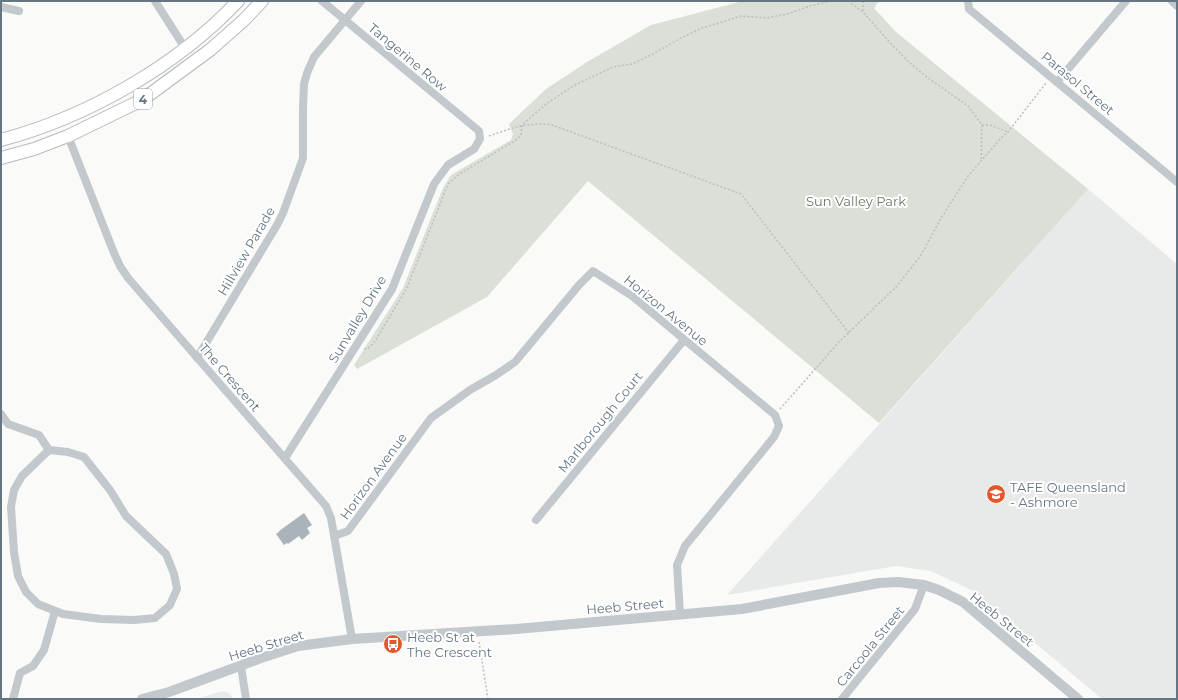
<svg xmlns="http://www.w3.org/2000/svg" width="1178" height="700" viewBox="0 0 1178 700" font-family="Montserrat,sans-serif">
  <rect width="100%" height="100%" fill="#fafaf8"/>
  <g fill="#e8e9e9">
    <polygon points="1088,189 1177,264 1177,699 1102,699 973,591 931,571 896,566 727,595"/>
    <polygon points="222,691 229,693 233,699 197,699"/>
  </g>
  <polygon fill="#dadfd7" points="743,1 879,1 874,8 896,32 1088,189 879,423 588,181 487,297 357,369 354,365 403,288 443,188 451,175 511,140 513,134 509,124 546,89 587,62 651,25"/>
  <polygon fill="#aab3b9" points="304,513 312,525 307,528 310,533 302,540 299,536 288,544 287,543 284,545 276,534 279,532 279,531"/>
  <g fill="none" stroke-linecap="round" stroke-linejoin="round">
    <defs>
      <g id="primary">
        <path d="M1,140c86,-23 176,-74 237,-139"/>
        <polyline points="1,158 34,149 68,136 142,100 210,50 244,20 262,1"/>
      </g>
    </defs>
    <use href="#primary" stroke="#b5babe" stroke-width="14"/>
    <g stroke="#bbbfc2" stroke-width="1.5" stroke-dasharray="2 2" stroke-linecap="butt">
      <path d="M848,1l15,11 29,33 18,18 18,15 40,28 14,19c-1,12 0,23 -1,35"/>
      <polyline points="863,1 863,12"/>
      <polyline points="982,125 990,125 1008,132"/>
      <path d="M489,136c20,-7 41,-15 63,-11l189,69 108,139"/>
      <polyline points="364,349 368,348 374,343 404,293 408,285 448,184 461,173 516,140 521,135 522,125 546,104 573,86 613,67 632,64 653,54 679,39 702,28 719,23 741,16 767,18 787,14 810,6 831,1"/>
      <polyline points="780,409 839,342 897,286 921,255 940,220 968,176 1002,137 1008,132 1046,83"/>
      <polyline points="479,642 488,699"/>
    </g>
    <g stroke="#c3c8cc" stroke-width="8">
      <polyline points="155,1 185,48"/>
      <polyline points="968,1 969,9 1177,182"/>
      <polyline points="1172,1 1177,6"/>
      <polyline points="1,7 19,11"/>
      <polyline points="1057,82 1126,1"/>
      <polyline points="68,136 114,253 120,266 128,278 326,506 331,518 352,639"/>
      <polyline points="197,358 277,225 283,213 303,158 303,107 304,84 307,73 314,57 361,1"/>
      <polyline points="1,414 8,424 39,435 49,450 68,452 84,457 110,490 126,516 166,554 174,574 177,589 170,605 155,618 134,620 101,619 63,614 38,604 26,592 18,576 14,552 11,507 14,490 22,476 49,450"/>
      <polyline points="285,458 392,289 434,184 448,165 474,149 480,139 479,131 322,1"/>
      <polyline points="536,520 684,340"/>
      <polyline points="334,536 348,531 431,418 470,390 496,375 515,362 579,285 593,271 632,296 775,415 779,426 774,437 685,546 677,565 680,614"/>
      <polyline points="241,666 246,699"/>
      <polyline points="13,699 20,673 33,666 44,650 55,611"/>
      <polyline points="842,699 915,609 924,585"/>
    </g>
    <polyline stroke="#c3c8cc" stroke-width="10" points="142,699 169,692 261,658 298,646 352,639 516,629 742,609 879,583 898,582 924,585 939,590 963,602 1078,699"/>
    <use href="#primary" stroke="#fff" stroke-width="12"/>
  </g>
  <defs>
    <symbol id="university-disc" viewBox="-11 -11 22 22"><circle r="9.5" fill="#e4572e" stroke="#fff"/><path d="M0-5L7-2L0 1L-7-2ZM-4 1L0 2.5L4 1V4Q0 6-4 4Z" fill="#fff"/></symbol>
    <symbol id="bus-disc" viewBox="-11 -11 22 22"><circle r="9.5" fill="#e4572e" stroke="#fff"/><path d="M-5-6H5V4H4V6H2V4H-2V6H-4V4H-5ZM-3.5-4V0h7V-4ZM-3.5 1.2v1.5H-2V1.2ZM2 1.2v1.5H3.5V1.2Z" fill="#fff"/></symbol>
  </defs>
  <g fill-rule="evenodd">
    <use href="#university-disc" x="985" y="483" width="22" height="22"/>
    <use href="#bus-disc" x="382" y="633" width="22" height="22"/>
  </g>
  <g text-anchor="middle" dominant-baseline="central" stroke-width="4" stroke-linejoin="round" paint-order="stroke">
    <rect fill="#fff" stroke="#939fa8" stroke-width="1" x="134" y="89" width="18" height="20" rx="3"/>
    <g font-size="12" font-weight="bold" fill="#657683">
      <text x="143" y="99">4</text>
    </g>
    <g font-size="13" fill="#657683" stroke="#fff">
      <text transform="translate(408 57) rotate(40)">Tangerine Row</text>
      <text transform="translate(1078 83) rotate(40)">Parasol Street</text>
      <text transform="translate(246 251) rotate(-60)">Hillview Parade</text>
      <text transform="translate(666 310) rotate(39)">Horizon Avenue</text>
      <text transform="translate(357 319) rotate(-59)">Sunvalley Drive</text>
      <text transform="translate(230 377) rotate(49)">The Crescent</text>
      <text transform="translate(600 422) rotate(-51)">Marlborough Court</text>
      <text transform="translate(373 476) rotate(-54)">Horizon Avenue</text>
      <text transform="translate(625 606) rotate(-5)">Heeb Street</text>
      <text transform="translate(1002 619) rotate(39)">Heeb Street</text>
      <text transform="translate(266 645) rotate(-17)">Heeb Street</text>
      <text transform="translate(870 646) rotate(-51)">Carcoola Street</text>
    </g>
    <g font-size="13" fill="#687a64" stroke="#fff">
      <text x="856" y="201">Sun Valley Park</text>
    </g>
    <g font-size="13" fill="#657683" stroke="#fff" text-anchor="start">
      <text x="1010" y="487">TAFE Queensland<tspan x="1010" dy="15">- Ashmore</tspan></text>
      <text x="407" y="637">Heeb St at<tspan x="407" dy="15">The Crescent</tspan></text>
    </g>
  </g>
  <rect width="1178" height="700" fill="none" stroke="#657683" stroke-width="4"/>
</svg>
